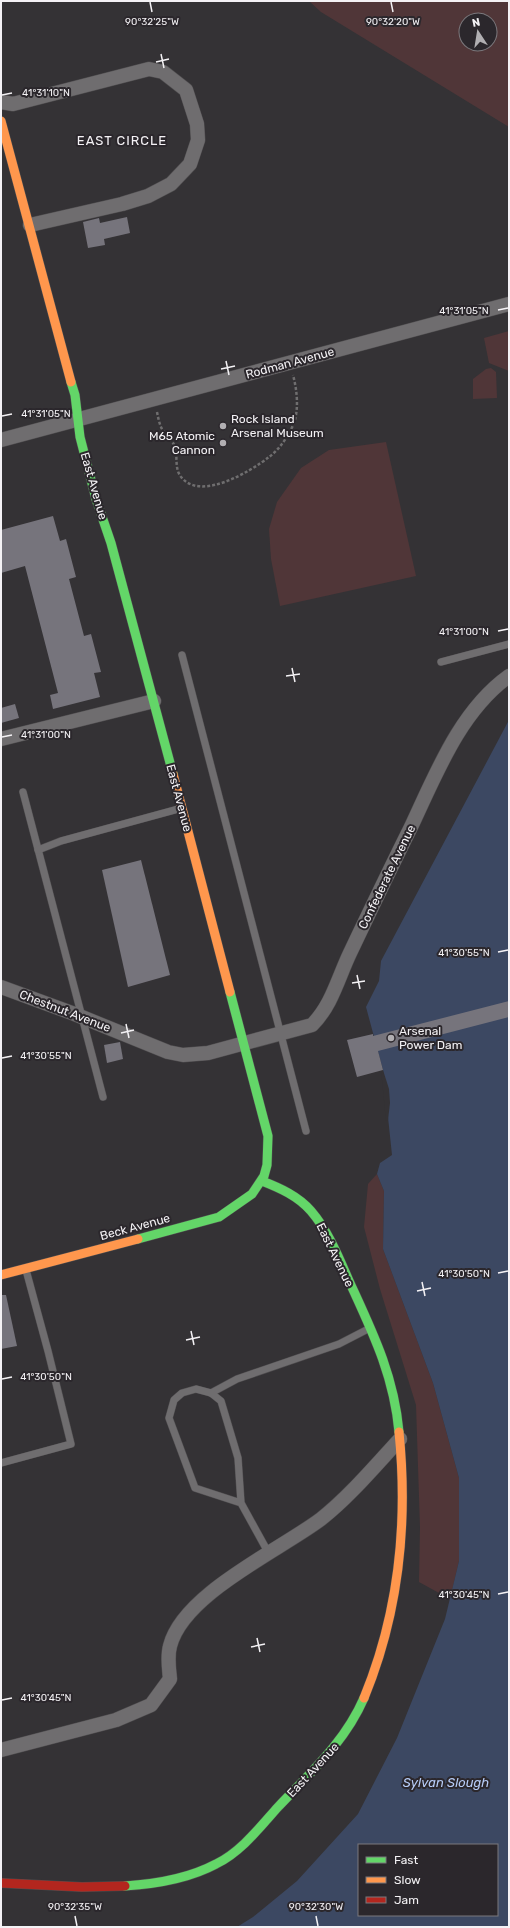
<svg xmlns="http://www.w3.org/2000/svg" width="510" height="1928" viewBox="0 0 510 1928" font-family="Rubik,sans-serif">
  <rect width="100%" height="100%" fill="#343235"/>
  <g fill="#503638" fill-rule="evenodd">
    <path d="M309,1h200v126l-188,-115zM466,20h24v24h-24z"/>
    <polygon points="509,331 509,371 489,363 484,338"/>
    <polygon points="491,368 496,372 497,398 473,399 473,379 486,369"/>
    <polygon points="386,442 416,576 280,606 271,559 269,529 277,502 301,468 329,450"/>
    <polygon points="377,1174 384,1191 383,1249 433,1383 459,1478 459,1561 450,1599 419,1582 420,1527 416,1405 380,1289 364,1227 368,1184"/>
  </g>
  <path fill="#3c4862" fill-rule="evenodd" d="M509,720v1207h-272l16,-10 44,-36 61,-67 39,-76 48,-119 14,-58v-83l-26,-95 -50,-134 1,-58 -7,-17 3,-11 12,-8 -9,-85 -17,-63 13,-26 2,-20zM359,1845h138v70h-138z"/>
  <polygon fill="#343235" points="381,1070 383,1070 389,1089 390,1103 388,1120 386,1121"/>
  <g fill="#76747c">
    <polygon points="127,217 130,233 104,239 105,245 88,248 83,222 99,218 100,223"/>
    <polygon points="53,516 60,541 66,539 76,577 69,579 84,636 91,634 101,672 94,673 100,697 53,709 50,695 58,693 25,566 1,573 1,530"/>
    <polygon points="15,704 19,718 1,723 1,708"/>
    <polygon points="141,860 170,975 128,987 102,870"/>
    <polygon points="509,1001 509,1017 378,1051 383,1070 357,1077 347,1040 373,1034 373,1036"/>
    <polygon points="120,1042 123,1059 107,1063 104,1045"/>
    <polygon points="1,1295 6,1295 17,1346 1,1349"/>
  </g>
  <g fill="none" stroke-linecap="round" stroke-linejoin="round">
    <defs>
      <g id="lane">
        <polyline points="182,655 306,1131"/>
        <polyline points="441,662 509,644"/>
        <polyline points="23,792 103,1097"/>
        <polyline points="38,850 61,841 182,808"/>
        <polyline points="211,1393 237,1379 339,1344 370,1328"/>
        <polyline points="1,1463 71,1444 48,1351 26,1270"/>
        <polyline points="241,1503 195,1488 169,1418 174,1400 182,1393 196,1389 211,1393 221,1401 238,1458 241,1503 268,1552"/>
      </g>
      <g id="street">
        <polyline points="1,102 13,104 149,69 163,72 186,90 197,124 198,140 190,164 171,184 148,196 122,204 30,225"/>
        <polyline points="1,440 509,304"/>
        <polyline points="1,739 154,701"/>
        <path d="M1,987l71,26 96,39 15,3 25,-2 104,-28c20,-20 26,-47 38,-72 20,-42 40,-84 61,-126 25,-53 49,-116 98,-151"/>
        <path d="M1,1750l115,-30 35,-15 19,-26c-1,-11 -3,-22 0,-33 13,-52 110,-96 151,-127 28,-22 55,-54 79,-80"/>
      </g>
      <g id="fast">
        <polyline points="71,382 75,395 80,437 96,499 111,543 173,774"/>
        <path d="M262,1181c18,7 36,15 49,30 18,21 28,47 39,72 23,50 44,93 49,149"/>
        <polyline points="138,1239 219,1217 252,1194 264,1176 267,1165 268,1136 230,992"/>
        <path d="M125,1886c31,-2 63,-7 91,-22 25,-12 44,-37 62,-57 33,-35 67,-65 86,-109"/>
      </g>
      <g id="slow">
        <polyline points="1,121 71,382"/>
        <polyline points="173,774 230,992"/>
        <polyline points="1,1275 138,1239"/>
        <path d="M364,1698c35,-85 44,-176 35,-266"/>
      </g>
      <polyline id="jam" points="1,1883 82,1887 125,1886"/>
    </defs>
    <use href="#lane" stroke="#504e50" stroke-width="8"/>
    <use href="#street" stroke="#504e50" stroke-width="15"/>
    <use href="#fast" stroke="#504e50" stroke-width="10"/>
    <use href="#slow" stroke="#504e50" stroke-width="10"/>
    <use href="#jam" stroke="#504e50" stroke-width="10"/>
    <path stroke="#6f6e6f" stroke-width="2.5" stroke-dasharray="3 2" stroke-linecap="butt" d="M157,412c1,5 2,10 4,15 3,7 11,12 14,20 3,10 -1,23 7,31 20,23 69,-7 87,-21 11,-8 20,-22 25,-34 5,-15 3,-33 -1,-48"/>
    <use href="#lane" stroke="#6f6d6f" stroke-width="7"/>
    <use href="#street" stroke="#6f6d6f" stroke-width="14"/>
    <use href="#fast" stroke="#63d668" stroke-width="9"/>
    <use href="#slow" stroke="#ff974d" stroke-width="9"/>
    <use href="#jam" stroke="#b3261e" stroke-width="9"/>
  </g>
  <path fill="none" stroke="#f4f2f5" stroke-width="1.5" d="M150,2l2,10M391,2l2,10M161,54l3,14M156,62l13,-3M2,95l10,-2M498,310l10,-2M226,361l3,14M221,369l14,-3M2,416l10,-2M498,631l10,-2M292,668l3,14M286,676l14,-2M2,737l10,-2M498,952l10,-2M357,975l3,14M352,983l13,-2M126,1024l3,14M121,1033l13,-3M2,1058l10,-2M498,1273l10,-2M422,1282l3,14M417,1291l14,-3M191,1331l3,14M186,1340l14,-3M2,1379l10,-2M498,1594l10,-2M257,1638l3,14M251,1647l14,-3M2,1700l10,-2M75,1916l2,10M316,1916l2,10"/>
  <g fill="#b1afb2" stroke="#2b272c" stroke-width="1.5">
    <circle cx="223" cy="426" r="4"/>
    <circle cx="223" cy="443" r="4"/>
    <circle cx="391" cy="1038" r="4"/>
  </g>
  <g text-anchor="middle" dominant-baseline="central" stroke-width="4" stroke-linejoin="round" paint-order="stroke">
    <g font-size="12" fill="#f4f2f5" stroke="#2b272c">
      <text transform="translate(290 363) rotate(-15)">Rodman Avenue</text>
      <text transform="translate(94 486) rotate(74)">East Avenue</text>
      <text transform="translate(179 798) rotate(75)">East Avenue</text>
      <text transform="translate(387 877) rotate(-64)">Confederate Avenue</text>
      <text transform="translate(65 1011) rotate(21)">Chestnut Avenue</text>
      <text transform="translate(135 1227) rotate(-15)">Beck Avenue</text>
      <text transform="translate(335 1255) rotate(64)">East Avenue</text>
      <text transform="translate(313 1770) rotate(-47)">East Avenue</text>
    </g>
    <g font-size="12" fill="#f4f2f5" stroke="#2b272c" text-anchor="start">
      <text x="231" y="419">Rock Island<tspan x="231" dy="14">Arsenal Museum</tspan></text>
      <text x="215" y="436" text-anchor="end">M65 Atomic<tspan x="215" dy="14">Cannon</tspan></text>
      <text x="399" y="1031">Arsenal<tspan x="399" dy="14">Power Dam</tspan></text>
    </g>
    <g font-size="13" letter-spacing="1" fill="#f4f2f5" stroke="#2b272c">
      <text x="122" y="140">EAST CIRCLE</text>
    </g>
    <g font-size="13" font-style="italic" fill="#b7ccf7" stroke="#2b272c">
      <text x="446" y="1782">Sylvan Slough</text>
    </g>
  </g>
  <g font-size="10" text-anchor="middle" fill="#f4f2f5" stroke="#2b272c" stroke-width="4" stroke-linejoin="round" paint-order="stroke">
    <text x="152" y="25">90°32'25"W</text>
    <text x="393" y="25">90°32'20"W</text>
    <text x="46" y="96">41°31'10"N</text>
    <text x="464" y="314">41°31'05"N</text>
    <text x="46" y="417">41°31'05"N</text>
    <text x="464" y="635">41°31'00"N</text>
    <text x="46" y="738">41°31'00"N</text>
    <text x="464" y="956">41°30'55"N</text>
    <text x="46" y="1059">41°30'55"N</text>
    <text x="464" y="1277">41°30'50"N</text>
    <text x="46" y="1380">41°30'50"N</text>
    <text x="464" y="1598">41°30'45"N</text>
    <text x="46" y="1701">41°30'45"N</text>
    <text x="75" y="1910">90°32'35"W</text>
    <text x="316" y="1910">90°32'30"W</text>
  </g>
  <rect width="510" height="1928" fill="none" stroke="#f4f2f5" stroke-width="4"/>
  <rect x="358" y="1844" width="140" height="72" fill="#2b272c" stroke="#7b787c"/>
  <rect x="366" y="1857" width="20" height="6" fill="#63d668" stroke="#7b787c"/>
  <text x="394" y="1864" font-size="12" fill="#f4f2f5">Fast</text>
  <rect x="366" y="1877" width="20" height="6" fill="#ff974d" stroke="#7b787c"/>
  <text x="394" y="1884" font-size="12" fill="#f4f2f5">Slow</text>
  <rect x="366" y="1897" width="20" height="6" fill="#b3261e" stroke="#7b787c"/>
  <text x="394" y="1904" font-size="12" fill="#f4f2f5">Jam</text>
  <g transform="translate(478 32) rotate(348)"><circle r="19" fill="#2b272c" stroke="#7b787c"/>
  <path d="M0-3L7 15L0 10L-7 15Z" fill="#b1afb2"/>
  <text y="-6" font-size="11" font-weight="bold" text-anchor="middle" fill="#f4f2f5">N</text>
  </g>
</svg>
